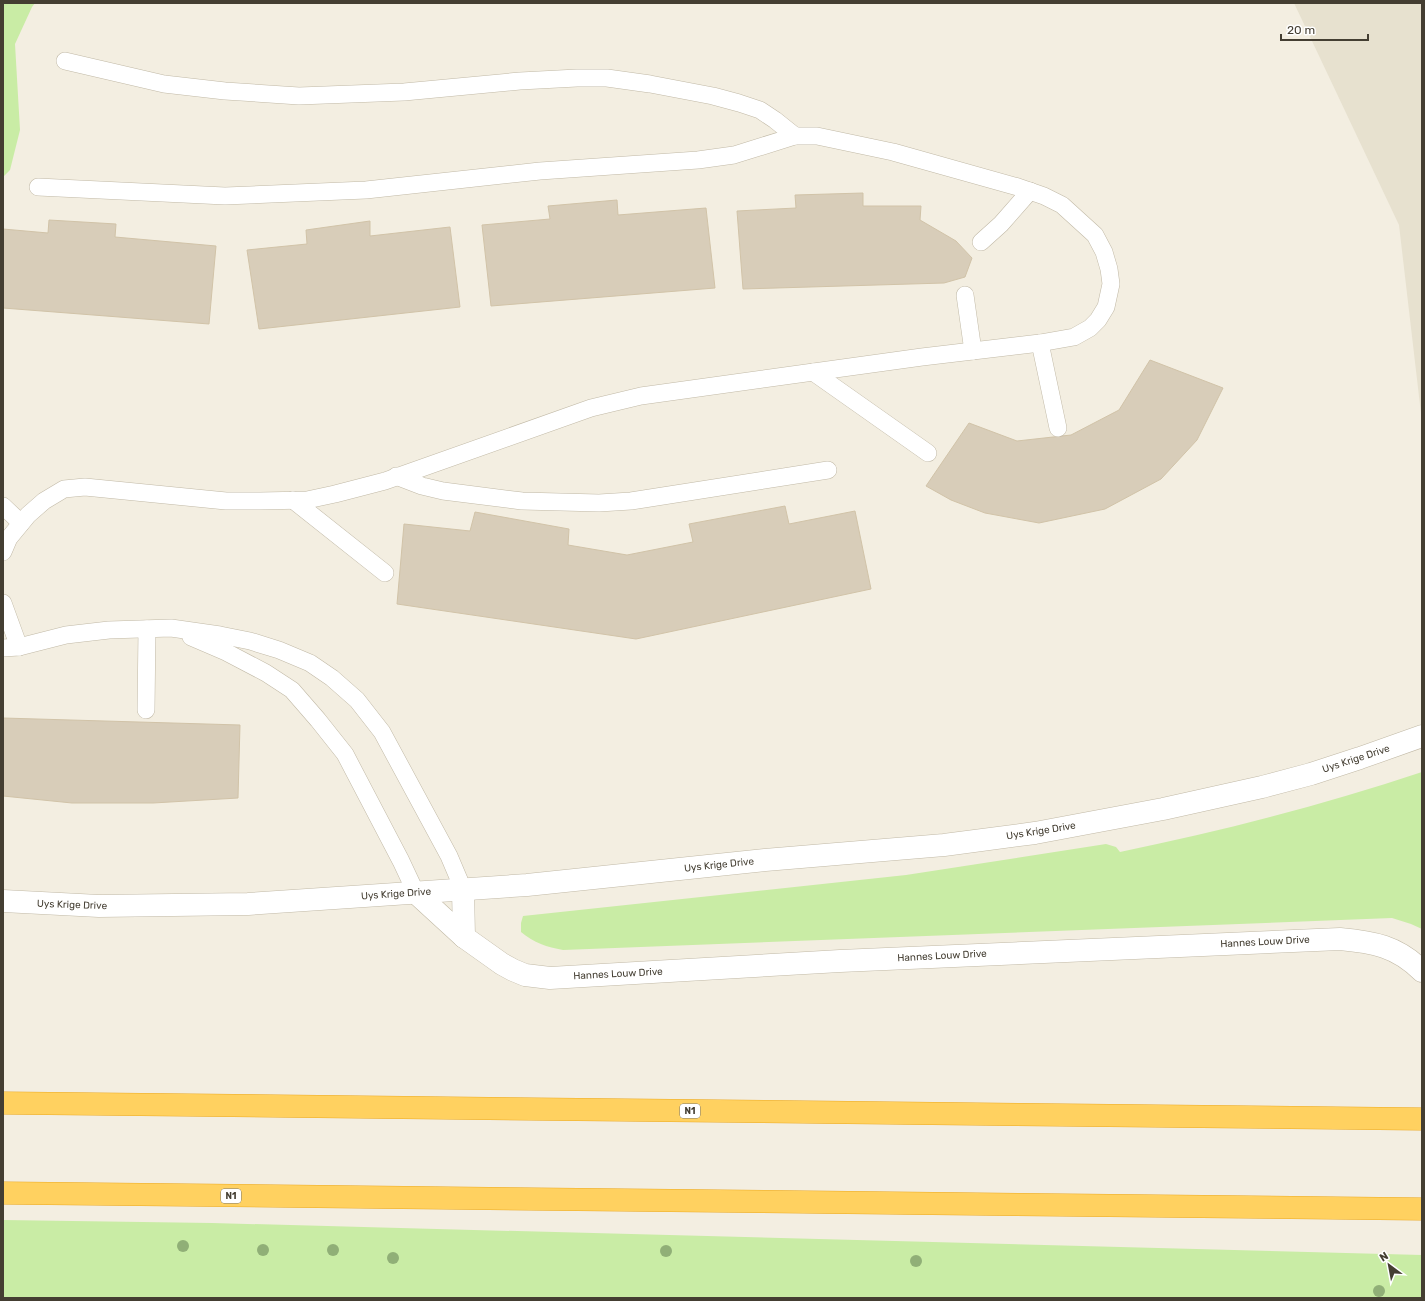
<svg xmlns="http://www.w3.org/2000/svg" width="1425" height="1301" viewBox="0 0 1425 1301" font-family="Rubik,sans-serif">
  <rect width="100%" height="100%" fill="#f3eee1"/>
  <polygon fill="#e7e1cf" points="1294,3 1422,3 1422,422 1399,225"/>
  <g fill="#c9eca5">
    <polygon points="3,3 35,3 32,7 15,44 20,130 10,170 3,177"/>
    <path d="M1422,772v157l-11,-5 -19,-6 -829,32c-16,-3 -29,-7 -42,-18v-9l2,-7 383,-41 200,-31 10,3 4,5c102,-21 203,-47 302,-80z"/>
    <polygon points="3,1220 212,1223 1422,1255 1422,1298 3,1298"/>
  </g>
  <g fill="#d8cdb9" stroke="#d1c3a8">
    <polygon points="863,193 863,206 921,206 920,220 956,241 972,258 965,277 944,283 743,289 737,211 796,208 795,195"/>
    <polygon points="617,200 618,215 706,208 715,288 491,306 482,225 550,219 548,206"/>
    <polygon points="49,220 116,224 115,237 216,246 209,324 3,308 3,229 48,233"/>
    <polygon points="370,221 370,236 450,227 460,307 259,329 247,250 307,244 306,230"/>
    <polygon points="1150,360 1223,388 1197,440 1161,479 1105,509 1039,523 985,513 951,500 926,486 969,423 1017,441 1071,435 1119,410"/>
    <polygon points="785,506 789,524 855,511 871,589 636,639 397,604 404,524 470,531 475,512 569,529 568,545 627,555 693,542 689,524"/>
    <polygon points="3,718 240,725 238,798 153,803 72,803 3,796"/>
  </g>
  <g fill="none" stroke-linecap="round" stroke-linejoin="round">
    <defs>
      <g id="service">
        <polyline points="65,61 164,84 225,91 299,96 404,92 520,81 577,78 607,78 650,84 713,96 739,103 760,110 775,120 795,136"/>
        <polyline points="981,242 1001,224 1030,191"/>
        <polyline points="965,295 973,351"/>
        <polyline points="1040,343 1058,428"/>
        <polyline points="813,372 928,453"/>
        <polyline points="396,476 422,486 443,491 522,501 599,503 631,501 828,470"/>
        <polyline points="293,500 385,573"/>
        <polyline points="3,506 21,523"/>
        <polyline points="3,552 9,538 28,515 44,501 64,489 85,487 226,501 260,501 307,500 335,494 385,481 591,408 641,396 922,357 1040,343 1074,337 1090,328 1098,320 1106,307 1111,284 1109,269 1104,252 1095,235 1062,205 1044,196 1018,187 893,152 817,136 795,136 734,155 698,160 540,171 366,190 225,196 38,187"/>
        <polyline points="3,603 19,647"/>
        <polyline points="191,637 226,652 266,673 292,690 318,720 345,754 401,861 416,893"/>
        <polyline points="3,648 19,647 66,635 109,630 171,628 220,635 250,641 279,650 310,663 332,678 357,700 382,732 449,856 463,889"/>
        <polyline points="146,710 147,629"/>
      </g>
      <g id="tertiary">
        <polyline points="463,889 464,937"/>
        <path d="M416,893l48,44 38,27 11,6 12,5 25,3 290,-17 500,-22c33,3 57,7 82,32"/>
        <polyline points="3,901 99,906 248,904 527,885 765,860 944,845 1035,833 1163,809 1262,787 1311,774 1360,758 1422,736"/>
      </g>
      <g id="motorway">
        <polyline points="3,1103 1422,1119"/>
        <polyline points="3,1193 1422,1209"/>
      </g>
    </defs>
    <use href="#service" stroke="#c1b9a6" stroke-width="18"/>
    <use href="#tertiary" stroke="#c1b9a6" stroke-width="23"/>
    <use href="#motorway" stroke="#ecaa22" stroke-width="23"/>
    <use href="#service" stroke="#fff" stroke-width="17"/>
    <use href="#tertiary" stroke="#fff" stroke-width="22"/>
    <use href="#motorway" stroke="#ffd160" stroke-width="22"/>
  </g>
  <g fill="#90af77">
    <circle cx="183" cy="1246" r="6"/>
    <circle cx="263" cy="1250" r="6"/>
    <circle cx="333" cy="1250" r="6"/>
    <circle cx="666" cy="1251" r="6"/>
    <circle cx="393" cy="1258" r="6"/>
    <circle cx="916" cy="1261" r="6"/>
    <circle cx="1379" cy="1291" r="6"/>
  </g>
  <g text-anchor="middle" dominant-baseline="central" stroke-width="3" stroke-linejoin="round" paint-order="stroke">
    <g fill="#fff" stroke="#7c7870" stroke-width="1">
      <rect x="680" y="1104" width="20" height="14" rx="3"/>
      <rect x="221" y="1189" width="20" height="14" rx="3"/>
    </g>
    <g font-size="9" font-weight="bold" fill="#443e32">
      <text x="690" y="1111">N1</text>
      <text x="231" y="1196">N1</text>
    </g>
    <g font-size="10" fill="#443e32" stroke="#fff">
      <text transform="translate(1356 759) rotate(-18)">Uys Krige Drive</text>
      <text transform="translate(1041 831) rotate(-9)">Uys Krige Drive</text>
      <text transform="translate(719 865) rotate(-6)">Uys Krige Drive</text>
      <text transform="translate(396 894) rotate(-4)">Uys Krige Drive</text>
      <text transform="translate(72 905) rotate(2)">Uys Krige Drive</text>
      <text transform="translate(1265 942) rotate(-3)">Hannes Louw Drive</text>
      <text transform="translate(942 956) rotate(-3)">Hannes Louw Drive</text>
      <text transform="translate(618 974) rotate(-3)">Hannes Louw Drive</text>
    </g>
  </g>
  <rect width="1425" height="1301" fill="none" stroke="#443e32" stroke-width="8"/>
  <g transform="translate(1389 1265) rotate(328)" stroke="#ffffff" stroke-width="3" paint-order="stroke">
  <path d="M0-3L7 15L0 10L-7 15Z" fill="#443e32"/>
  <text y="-6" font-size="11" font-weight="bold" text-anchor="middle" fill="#443e32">N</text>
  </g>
  <path d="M1281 34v6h87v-6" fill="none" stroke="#443e32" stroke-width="2"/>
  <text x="1287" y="34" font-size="12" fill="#443e32" stroke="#ffffff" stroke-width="3" paint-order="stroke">20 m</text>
</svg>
